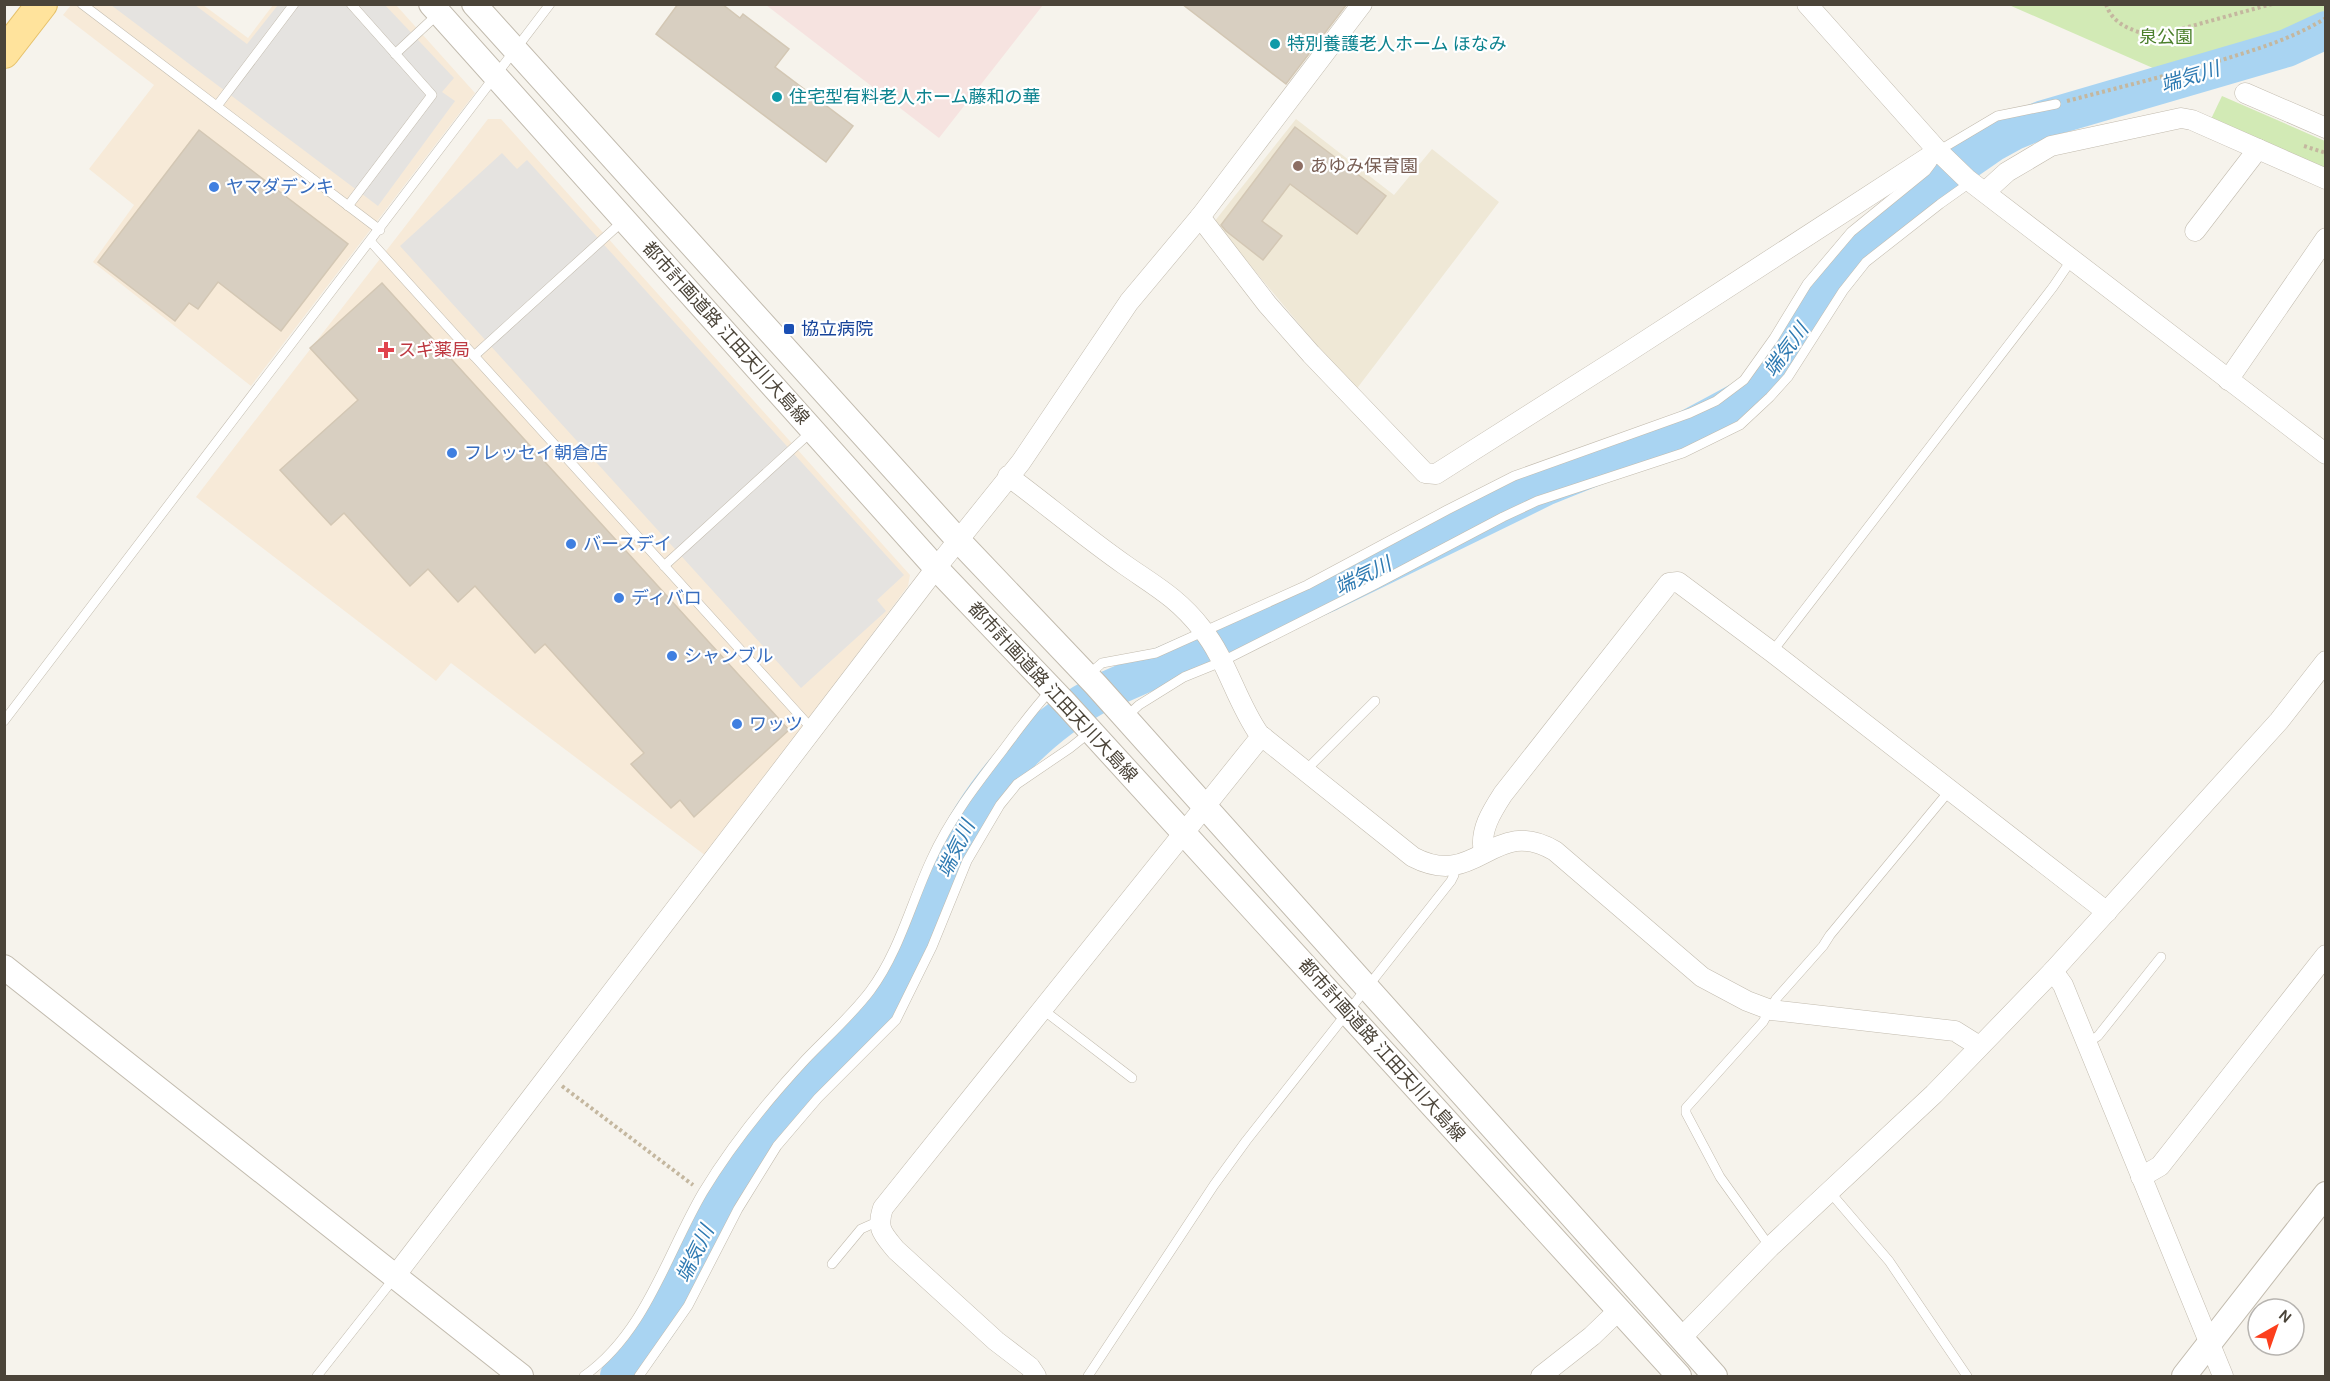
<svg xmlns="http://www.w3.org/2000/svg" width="2330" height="1381" viewBox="0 0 2330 1381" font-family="Karla,'Noto Sans JP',sans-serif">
  <rect width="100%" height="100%" fill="#f6f3ec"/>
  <g fill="#f7ead8">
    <polygon points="71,5 203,5 248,38 273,5 396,5 475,93 251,386 93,262 134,205 89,169 154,85 63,15"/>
    <polygon points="488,119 501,119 910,575 908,586 706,856 451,663 436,681 196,497"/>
  </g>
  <polygon fill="#efe8d6" points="1296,119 1394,195 1432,149 1499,202 1355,391 1214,222"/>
  <polygon fill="#f6e3e0" points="766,5 1043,5 939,138"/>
  <g fill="#d2eab5">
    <path d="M2325,4v7c-46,34 -108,45 -163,61l-153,-67z"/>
    <polygon points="2222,96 2325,141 2325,170 2211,119"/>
  </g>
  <g fill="#e5e3e0">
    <polygon points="111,5 195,5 247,44 278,5 385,5 454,78 442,92 455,101 378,206"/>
    <polygon points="502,153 517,169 527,160 904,575 877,600 886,611 801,688 400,246"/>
  </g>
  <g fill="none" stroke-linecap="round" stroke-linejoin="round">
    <path stroke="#a9d4f2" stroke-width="38" d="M619,1376c22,-27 43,-55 59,-86 23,-47 43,-96 74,-140 26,-38 60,-72 92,-105 15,-15 32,-28 43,-46 26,-43 39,-92 60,-137 33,-72 86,-134 156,-170l227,-100 215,-105 139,-56 65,-35 25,-26 65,-100 33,-36 70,-56 52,-36 20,-11 30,-12 243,-71 39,-18"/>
  </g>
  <g fill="#d8cfc1" stroke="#d3c7b4" stroke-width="1.5">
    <polygon points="678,4 722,4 740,18 743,14 789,49 775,67 853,126 826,162 656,34"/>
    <polygon points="1182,4 1347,4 1286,84"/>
    <polygon points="1295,127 1386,196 1357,234 1290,184 1262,221 1282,236 1263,260 1226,231 1221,225"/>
    <polygon points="199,130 348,244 281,331 218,282 198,309 189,303 175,321 98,262"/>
    <polygon points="382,283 789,730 694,817 680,800 671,808 631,764 644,753 545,644 535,653 475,586 458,602 428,569 410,586 344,513 331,525 280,470 358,400 310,348"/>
  </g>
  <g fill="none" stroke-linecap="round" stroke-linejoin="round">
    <defs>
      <g id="service">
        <polyline points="82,4 380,230"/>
        <polyline points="395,54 439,13"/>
        <polyline points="217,106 294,4"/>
        <polyline points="1938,151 1997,116 2056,104"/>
        <polyline points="348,206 432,95 351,4"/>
        <polyline points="371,242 812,729"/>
        <polyline points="474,356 623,221"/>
        <polyline points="664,566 811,432"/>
        <polyline points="1772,652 2053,287 2072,259"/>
        <polyline points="1087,676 1102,663 1156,653 1307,585 1447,510 1514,476 1690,413 1716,401 1744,380 1774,338 1807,284 1851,232 1926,171 1932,163 1928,158"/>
        <polyline points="1127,716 1139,705 1184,677 1221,662 1376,584 1503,517 1537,501 1683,453 1740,425 1770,397 1788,377 1843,291 1866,262 1940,204 1971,182"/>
        <polyline points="4,721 550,4"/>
        <polyline points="1305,771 1375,701"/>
        <polyline points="1042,1009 1132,1078"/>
        <polyline points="2087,1043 2098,1036 2161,957"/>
        <polyline points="1829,1191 1889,1261 1967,1376"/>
        <polyline points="1770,1247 1720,1177 1686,1113 1686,1108 1763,1022 1776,999 1823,946 1830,935 1950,790"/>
        <polyline points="832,1264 861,1229 879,1221"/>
        <polyline points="317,1376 395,1277"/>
        <path d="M584,1376c62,-44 82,-121 119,-184 29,-48 64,-91 102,-132 22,-23 46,-44 65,-69 29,-39 41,-88 61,-131 18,-40 45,-75 72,-110 15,-20 30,-41 48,-60"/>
        <polyline points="639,1376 688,1306 738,1209 777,1146 818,1098 896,1020 932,947 967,861 1000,805 1017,784 1070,748 1090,732"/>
        <polyline points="1088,1376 1214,1185 1246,1141 1451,881 1454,875 1453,866"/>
      </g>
      <g id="minor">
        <polyline points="1807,4 1938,151 1967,179 2326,454"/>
        <polyline points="2245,93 2326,128"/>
        <polyline points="1985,192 2007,172 2051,146 2181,118 2192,120 2326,179"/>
        <polyline points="1200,217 1267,304 1311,354 1425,473 1436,474 1622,356 1938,151"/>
        <polyline points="2195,231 2258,149"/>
        <polyline points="2228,380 2326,238"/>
        <path d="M1008,476c39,29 77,61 117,89 30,21 53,33 77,64 25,31 34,72 57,105l154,123c65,34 80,-43 142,-6l147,126 45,24 24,9 184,21 24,15"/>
        <path d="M1484,852c-5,-21 8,-41 19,-58l166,-211 9,-1 94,70 335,260"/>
        <polyline points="2053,971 2063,985 2223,1376"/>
        <polyline points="2141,1177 2160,1166 2326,955"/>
        <polyline points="395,1276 936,568 1021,462 1129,302 1200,217 1362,4"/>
        <polyline points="1681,1338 1770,1247 1934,1094 2053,971 2279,721 2326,661"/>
        <path d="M1036,1376l-6,-9 -34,-26 -100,-91c-13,-16 -20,-21 -13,-42l372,-464 8,-7"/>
        <polyline points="1541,1376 1592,1336 1619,1310"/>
      </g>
      <g id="tertiary">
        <polyline points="431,4 936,568 1066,704 1679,1376"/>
        <polyline points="474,4 959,541 1096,685 1715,1376"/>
        <polyline points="4,967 521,1376"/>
        <polyline points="2184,1376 2326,1194"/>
      </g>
      <polyline id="primary" points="4,53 42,4"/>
    </defs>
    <use href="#service" stroke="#c2bbae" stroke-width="10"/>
    <use href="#minor" stroke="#c2bbae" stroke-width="21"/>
    <use href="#tertiary" stroke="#c2bbae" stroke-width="26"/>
    <use href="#primary" stroke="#e6c16a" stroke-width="32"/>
    <g stroke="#c4b79f" stroke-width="4" stroke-dasharray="3 3" stroke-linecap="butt">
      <path d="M2106,4c6,21 29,28 49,32l117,-32"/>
      <path d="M2067,101c50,-13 99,-25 148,-39 39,-12 75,-22 111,-44"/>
      <polyline points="2304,146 2326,153"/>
      <polyline points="562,1086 693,1185"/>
    </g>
    <use href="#service" stroke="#fff" stroke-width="9"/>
    <use href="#minor" stroke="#fff" stroke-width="20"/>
    <use href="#tertiary" stroke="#fff" stroke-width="24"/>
    <use href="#primary" stroke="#ffe39c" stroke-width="30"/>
  </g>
  <g fill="#0f9aa8" stroke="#fff" stroke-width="2">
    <circle cx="1275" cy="44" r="6"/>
    <circle cx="777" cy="97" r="6"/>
  </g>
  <circle fill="#8d6e63" stroke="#fff" stroke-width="2" cx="1298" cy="166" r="6"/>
  <g fill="#3f7fe0" stroke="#fff" stroke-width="2">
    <circle cx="214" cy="187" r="6"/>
    <circle cx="452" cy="453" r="6"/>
    <circle cx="571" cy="544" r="6"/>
    <circle cx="619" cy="598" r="6"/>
    <circle cx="672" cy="656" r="6"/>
    <circle cx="737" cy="724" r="6"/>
  </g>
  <rect fill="#1a4fb4" stroke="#fff" stroke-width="2" x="783" y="323" width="12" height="12" rx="3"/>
  <path fill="#e0444e" stroke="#fff" stroke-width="2" d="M383 341h6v6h6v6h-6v6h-6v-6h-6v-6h6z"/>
  <g text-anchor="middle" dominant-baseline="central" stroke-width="4.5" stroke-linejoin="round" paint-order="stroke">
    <g font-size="18" fill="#4a7f2a" stroke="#fff">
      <text x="2166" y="37">泉公園</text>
    </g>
    <g font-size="18" fill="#0d838f" stroke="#fff" text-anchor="start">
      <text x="1287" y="44">特別養護老人ホーム ほなみ</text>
      <text x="789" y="97">住宅型有料老人ホーム藤和の華</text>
    </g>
    <g font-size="18" fill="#785e54" stroke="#fff" text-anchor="start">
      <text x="1310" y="166">あゆみ保育園</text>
    </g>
    <g font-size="18" fill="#366cbe" stroke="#fff" text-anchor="start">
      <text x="226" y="187">ヤマダデンキ</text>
      <text x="464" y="453">フレッセイ朝倉店</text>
      <text x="583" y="544">バースデイ</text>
      <text x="631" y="598">ディバロ</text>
      <text x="684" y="656">シャンブル</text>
      <text x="749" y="724">ワッツ</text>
    </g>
    <g font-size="18" fill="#164399" stroke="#fff" text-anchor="start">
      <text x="801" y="329">協立病院</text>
    </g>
    <g font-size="18" fill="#4b4439" stroke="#fff">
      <text transform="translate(726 333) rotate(48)">都市計画道路 江田天川大島線</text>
      <text transform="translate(1053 692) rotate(47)">都市計画道路 江田天川大島線</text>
      <text transform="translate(1382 1050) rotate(48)">都市計画道路 江田天川大島線</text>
    </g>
    <g font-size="18" fill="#be3a42" stroke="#fff" text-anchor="start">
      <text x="398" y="350">スギ薬局</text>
    </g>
    <g font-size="20" font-style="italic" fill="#2e7ab2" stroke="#fff">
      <text transform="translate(2190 77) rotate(-17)">端気川</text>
      <text transform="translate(1786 350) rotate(-54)">端気川</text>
      <text transform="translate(1363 576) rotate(-26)">端気川</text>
      <text transform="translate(956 849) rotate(-64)">端気川</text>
      <text transform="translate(695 1254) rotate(-64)">端気川</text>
    </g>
  </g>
  <rect width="2330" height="1381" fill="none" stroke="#4b4439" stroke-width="12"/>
  <g transform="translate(2276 1327) rotate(40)"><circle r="28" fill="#ffffff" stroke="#b7b4b0" stroke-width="1.5"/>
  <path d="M0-4.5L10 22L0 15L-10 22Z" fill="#fc3f1d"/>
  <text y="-9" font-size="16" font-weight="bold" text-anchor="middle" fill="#4b4439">N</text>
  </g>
</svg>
